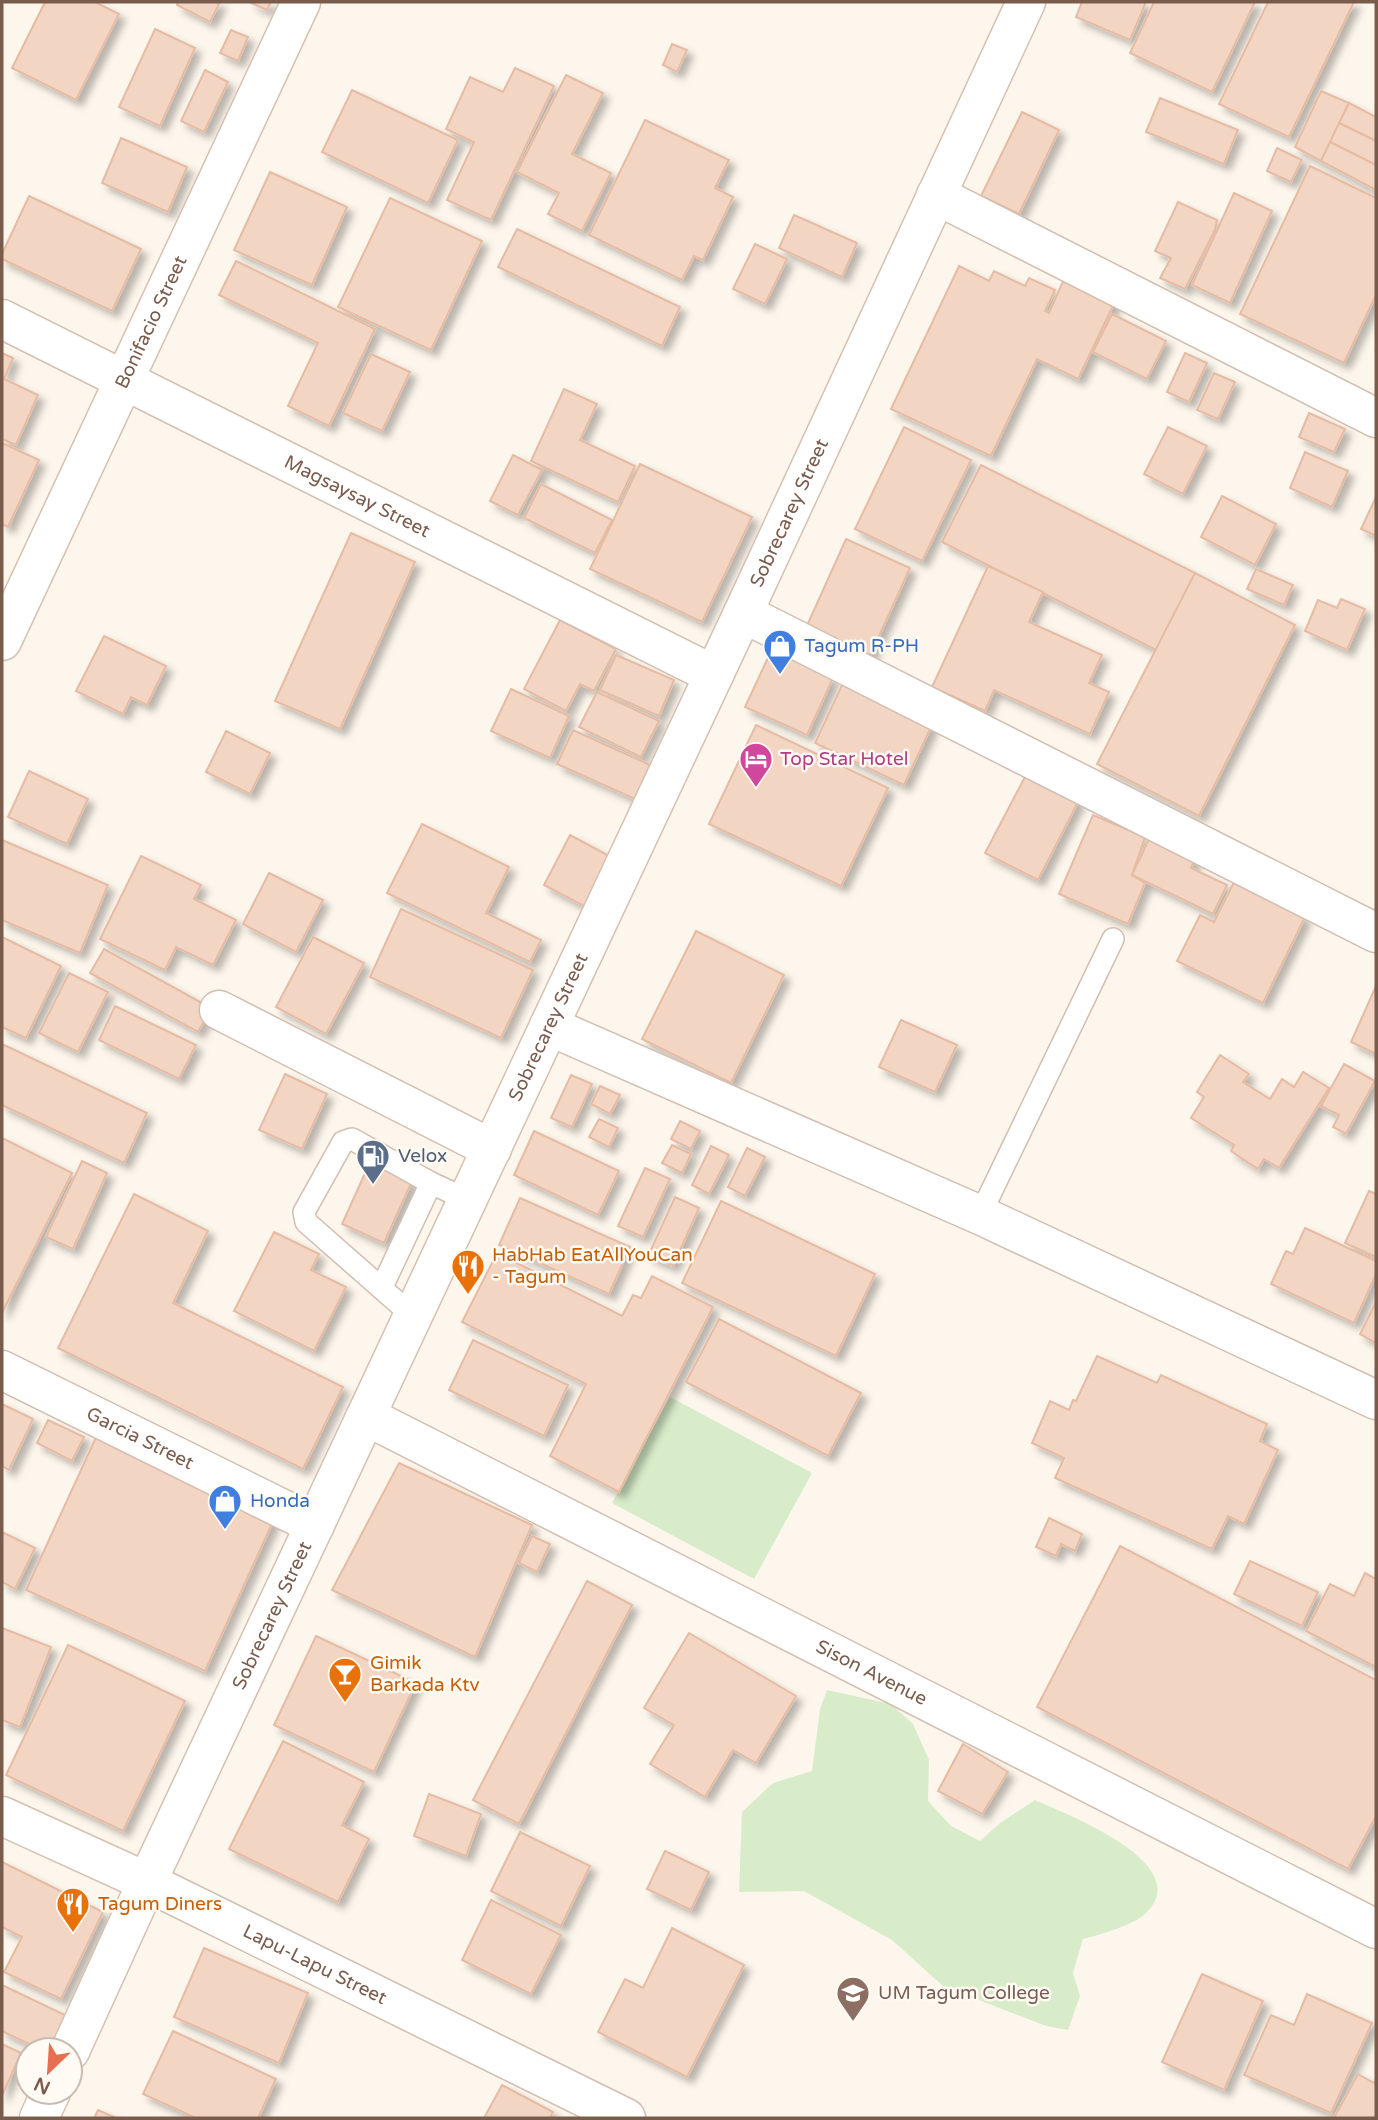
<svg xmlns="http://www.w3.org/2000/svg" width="1378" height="2120" viewBox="0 0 1378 2120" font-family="'Varela Round',sans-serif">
  <defs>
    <filter id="shadow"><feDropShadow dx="6" dy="6" stdDeviation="3.5" flood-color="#0004"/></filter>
  </defs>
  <rect width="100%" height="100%" fill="#fdf6ec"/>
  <g fill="#d8ecc9">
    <polygon points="670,1397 812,1473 754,1579 612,1503"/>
    <path d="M827,1690l64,14 22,20 16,36 -1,41 23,25 29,15 20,-18 35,-23c31,14 160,63 112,112 -12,13 -48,23 -64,27l-10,34 7,23 -12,34 -22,-4 -103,-40 -51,-46 -88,-49 -65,1 3,-80 31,-29 39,-12 8,-62z"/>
  </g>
  <g fill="#f3d5c3" stroke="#e6bba3" stroke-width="2" filter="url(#shadow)">
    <polygon points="45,2 95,2 119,14 76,100 12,68"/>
    <polygon points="178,2 220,2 210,22 177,5"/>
    <polygon points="249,2 271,2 267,10"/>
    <polygon points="1082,2 1146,2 1130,40 1076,17"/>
    <polygon points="1154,2 1255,2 1212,92 1130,53"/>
    <polygon points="1268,2 1354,2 1289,137 1219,104"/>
    <polygon points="155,29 195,48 160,126 119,107"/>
    <polygon points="231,30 248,37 238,61 220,53"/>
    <polygon points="672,44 687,50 677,72 663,65"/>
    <polygon points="515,68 554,86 491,220 447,200 474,142 446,129 470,77 503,92"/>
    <polygon points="205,70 228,82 204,132 181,121"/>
    <polygon points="566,75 603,93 572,154 611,173 582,231 548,214 559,193 517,172"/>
    <polygon points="352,90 458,140 428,203 322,152"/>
    <polygon points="1321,91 1349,103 1321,161 1295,147"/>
    <polygon points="1160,98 1238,130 1224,164 1146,132"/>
    <polygon points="1349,103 1376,117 1376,141 1339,123"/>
    <polygon points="1022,112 1059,130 1019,214 981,196"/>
    <polygon points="645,120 729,160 715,188 733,197 703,260 694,256 682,280 589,235"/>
    <polygon points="1339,123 1376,141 1376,165 1330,142"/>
    <polygon points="121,138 187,167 168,212 102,183"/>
    <polygon points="1330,142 1376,165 1376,190 1321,161"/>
    <polygon points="1277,148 1302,160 1291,182 1267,171"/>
    <polygon points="1310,166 1376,198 1376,295 1344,363 1240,314"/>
    <polygon points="270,172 347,207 312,285 234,250"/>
    <polygon points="1234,193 1272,211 1230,303 1192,285"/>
    <polygon points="29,196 141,249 112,311 2,259 2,254"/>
    <polygon points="390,198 482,241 431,350 338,307"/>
    <polygon points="1178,202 1217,220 1215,230 1185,289 1160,278 1171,258 1155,251"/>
    <polygon points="794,215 857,243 842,277 779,248"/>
    <polygon points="517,229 680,307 662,346 498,267"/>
    <polygon points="755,244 787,259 765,304 733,289"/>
    <polygon points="236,261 375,329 329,426 288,406 318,343 219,295"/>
    <polygon points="959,266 989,281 994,271 1025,286 1029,278 1055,290 1045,311 1049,313 1069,268 1120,291 1078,379 1037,359 991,456 891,409"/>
    <polygon points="1112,314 1166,341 1147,379 1093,352"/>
    <polygon points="2,353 13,358 4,379 38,395 16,445 2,439"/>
    <polygon points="1185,353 1207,363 1189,402 1167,392"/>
    <polygon points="371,354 410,372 382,431 343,413"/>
    <polygon points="1214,373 1235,382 1218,419 1197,410"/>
    <polygon points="564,389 597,404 580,440 635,466 618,502 531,461"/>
    <polygon points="1309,413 1345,429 1334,452 1299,437"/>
    <polygon points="904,427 971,460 922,561 855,529"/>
    <polygon points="1168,427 1207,446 1183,494 1144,474"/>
    <polygon points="2,443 39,460 8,527 2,524"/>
    <polygon points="1305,452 1348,471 1332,507 1290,488"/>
    <polygon points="513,455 542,470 518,515 490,501"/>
    <polygon points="640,464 752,517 702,622 590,569"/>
    <polygon points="981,465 1195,573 1156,650 942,542"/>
    <polygon points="541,484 612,520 595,553 524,518"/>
    <polygon points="1222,496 1276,524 1255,565 1201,537"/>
    <polygon points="1376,497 1376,536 1361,529"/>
    <polygon points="351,533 415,562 340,729 275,701"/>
    <polygon points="846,539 910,568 869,658 805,630"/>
    <polygon points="988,566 1043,592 1029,622 1102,655 1089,683 1109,692 1090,734 994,690 985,711 932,687"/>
    <polygon points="1256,569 1293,585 1284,605 1247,589"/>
    <polygon points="1195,573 1295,625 1199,816 1097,764"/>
    <polygon points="1341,599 1365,609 1347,650 1305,631 1318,600 1337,608"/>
    <polygon points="560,620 616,649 594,691 580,684 566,711 524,689"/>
    <polygon points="104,636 166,666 147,705 131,697 123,714 76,691"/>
    <polygon points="772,649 833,678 807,735 745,707"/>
    <polygon points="616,655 674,680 659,716 600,690"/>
    <polygon points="843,683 932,725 904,785 815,743"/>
    <polygon points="511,689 569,716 550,758 491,731"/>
    <polygon points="597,692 659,721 641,757 579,727"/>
    <polygon points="756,725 888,788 841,886 709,824"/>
    <polygon points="573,730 650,765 635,799 557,764"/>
    <polygon points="226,731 270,753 250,794 206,772"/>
    <polygon points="29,771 88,799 67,844 8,817"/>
    <polygon points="1027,773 1079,800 1038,880 985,853"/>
    <polygon points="1093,815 1145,837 1132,875 1145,883 1128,924 1059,894"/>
    <polygon points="422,824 509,867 486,913 541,940 530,962 387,893"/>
    <polygon points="570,835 611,857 584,906 544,885"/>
    <polygon points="1150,837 1195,859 1191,868 1227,885 1213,914 1132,875"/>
    <polygon points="2,840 108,885 80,953 2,920"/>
    <polygon points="141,856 201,885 194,899 236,920 213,965 176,947 165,970 100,939"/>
    <polygon points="269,873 323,900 296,952 243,924"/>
    <polygon points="1234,882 1305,917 1263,1003 1177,961 1200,915 1214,922"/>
    <polygon points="401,909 533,970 501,1038 370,977"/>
    <polygon points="696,931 784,975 731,1083 642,1039"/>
    <polygon points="2,937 61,966 26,1038 2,1027"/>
    <polygon points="313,937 364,963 326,1034 276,1007"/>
    <polygon points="104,949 211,1008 198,1032 90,973"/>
    <polygon points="69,973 108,992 78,1052 39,1033"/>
    <polygon points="1376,986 1376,1054 1351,1042"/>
    <polygon points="115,1006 196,1045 179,1079 99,1040"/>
    <polygon points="901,1020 957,1045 935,1092 879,1067"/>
    <polygon points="2,1044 147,1113 124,1163 2,1105"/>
    <polygon points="1220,1055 1249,1074 1243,1082 1270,1099 1282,1079 1294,1087 1303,1072 1329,1088 1279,1168 1264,1159 1258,1169 1231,1151 1234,1145 1191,1118 1204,1097 1197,1092"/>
    <polygon points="1344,1064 1375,1081 1346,1134 1333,1127 1339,1115 1321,1106"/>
    <polygon points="285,1074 327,1094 302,1149 259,1130"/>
    <polygon points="571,1075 592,1084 572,1127 551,1118"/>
    <polygon points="600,1086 620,1095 610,1114 591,1104"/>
    <polygon points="599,1119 618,1128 609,1147 589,1137"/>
    <polygon points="680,1121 700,1131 691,1149 671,1139"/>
    <polygon points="534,1131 619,1171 598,1215 514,1175"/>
    <polygon points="2,1138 72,1173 2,1313"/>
    <polygon points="672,1145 691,1154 682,1173 662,1163"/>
    <polygon points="711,1146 729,1155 709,1194 692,1185"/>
    <polygon points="747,1148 765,1157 745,1196 728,1187"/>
    <polygon points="82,1161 107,1173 73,1249 46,1237"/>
    <polygon points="370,1162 412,1181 384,1243 342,1224"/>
    <polygon points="645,1168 670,1179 643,1237 618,1226"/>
    <polygon points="1369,1191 1376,1194 1376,1257 1345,1243"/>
    <polygon points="134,1194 208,1231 173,1303 343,1387 303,1469 58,1348"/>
    <polygon points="675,1197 699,1208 673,1266 648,1256"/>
    <polygon points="520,1198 630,1247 609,1294 499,1245"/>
    <polygon points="721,1201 875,1274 836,1356 682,1283"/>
    <polygon points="1305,1228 1376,1261 1376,1274 1354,1323 1271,1284 1286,1251 1293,1254"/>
    <polygon points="274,1232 319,1254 311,1270 346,1287 314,1351 234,1311"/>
    <polygon points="497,1253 622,1316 633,1295 641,1298 652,1276 713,1307 619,1492 550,1456 586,1384 462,1322"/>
    <polygon points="1376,1302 1376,1343 1360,1334"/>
    <polygon points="719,1319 861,1393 828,1456 686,1382"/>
    <polygon points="473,1340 568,1385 544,1436 449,1390"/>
    <polygon points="1097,1356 1157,1383 1161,1375 1267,1424 1260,1441 1278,1450 1244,1524 1228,1516 1212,1549 1055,1478 1064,1458 1032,1443 1050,1401 1069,1410 1073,1400 1076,1401"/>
    <polygon points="2,1404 33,1419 9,1470 2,1466"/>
    <polygon points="48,1420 84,1437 72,1461 37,1443"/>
    <polygon points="97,1435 275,1517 205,1671 26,1590"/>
    <polygon points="399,1463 532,1525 475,1657 332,1590"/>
    <polygon points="1049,1518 1082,1534 1075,1551 1061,1544 1056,1556 1036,1547"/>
    <polygon points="2,1532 35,1548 15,1589 2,1582"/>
    <polygon points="532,1536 550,1544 537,1572 519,1563"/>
    <polygon points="1120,1546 1376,1680 1376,1816 1348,1869 1037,1707"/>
    <polygon points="1250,1561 1318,1592 1302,1626 1234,1594"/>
    <polygon points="1365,1573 1376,1579 1376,1667 1306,1631 1330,1584 1354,1596"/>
    <polygon points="587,1581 632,1605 519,1824 473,1800"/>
    <polygon points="2,1628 51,1647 20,1727 2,1720"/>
    <polygon points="689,1633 796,1696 756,1763 733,1750 705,1797 650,1764 674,1725 644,1708"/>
    <polygon points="316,1636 416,1683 374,1772 274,1725"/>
    <polygon points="68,1645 185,1701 123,1831 6,1775"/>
    <polygon points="283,1741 364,1782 342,1825 369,1839 338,1902 229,1849"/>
    <polygon points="963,1744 1008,1772 982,1814 938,1791"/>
    <polygon points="429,1794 481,1814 466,1856 414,1836"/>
    <polygon points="520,1832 590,1866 561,1926 491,1891"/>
    <polygon points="665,1851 709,1872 691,1910 647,1889"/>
    <polygon points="2,1862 103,1912 61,1999 4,1972 22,1937 2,1927"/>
    <polygon points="491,1900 561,1935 531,1994 462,1960"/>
    <polygon points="672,1928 744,1965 687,2077 598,2032 625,1979 643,1988"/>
    <polygon points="204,1948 308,1993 279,2063 174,2017"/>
    <polygon points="1202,1974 1263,2001 1224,2090 1162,2062"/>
    <polygon points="2,1985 67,2016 51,2050 41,2050 2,2031"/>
    <polygon points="1307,1994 1372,2023 1331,2113 1244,2075 1271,2015 1294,2025"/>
    <polygon points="173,2031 276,2079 258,2118 196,2118 143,2094"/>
    <polygon points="2,2044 21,2053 2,2096"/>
    <polygon points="1358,2074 1374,2083 1376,2079 1376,2118 1334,2118"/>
    <polygon points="502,2085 553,2112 550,2118 484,2118"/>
    <polygon points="98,2110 116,2118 94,2118"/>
  </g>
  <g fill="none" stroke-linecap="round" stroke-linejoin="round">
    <defs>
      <g id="lane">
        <polyline points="980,1215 1113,939"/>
        <polyline points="382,1287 431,1183"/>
        <polyline points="413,1316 306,1222 304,1212 343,1142 352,1139 431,1183 468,1200"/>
      </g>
      <g id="street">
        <polyline points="936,195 1376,418"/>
        <path id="s1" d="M2,319l712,356"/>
        <polyline points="743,613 1376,933"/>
        <polyline points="219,1010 492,1149"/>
        <polyline points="549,1026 980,1215 1376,1400"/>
        <path id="s2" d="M2,1370l313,155"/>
        <path id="s3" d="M366,1416l1010,513"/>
        <path id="s4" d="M147,1882l479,236"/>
      </g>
      <g id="secondary">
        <path id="s5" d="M2,641l299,-639"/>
        <polyline points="2,1816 147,1882"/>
        <path id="s6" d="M70,2051l77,-169 596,-1269 283,-611"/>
        <polyline points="39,2118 51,2092"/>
      </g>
    </defs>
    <use href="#lane" stroke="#d1beb0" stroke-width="24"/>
    <use href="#street" stroke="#d1beb0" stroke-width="41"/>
    <use href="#secondary" stroke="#d6c0b0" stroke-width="41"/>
    <use href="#lane" stroke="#fff" stroke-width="21"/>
    <use href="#street" stroke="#fff" stroke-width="38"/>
    <use href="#secondary" stroke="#fff" stroke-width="38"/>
  </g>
  <defs>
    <symbol id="shop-pin" viewBox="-11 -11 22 30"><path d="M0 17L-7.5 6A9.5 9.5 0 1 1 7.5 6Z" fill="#3f7fe0" stroke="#fffaf3"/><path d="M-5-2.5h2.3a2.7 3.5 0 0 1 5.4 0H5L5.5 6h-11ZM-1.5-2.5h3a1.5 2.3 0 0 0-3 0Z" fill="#fff"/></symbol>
    <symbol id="hotel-pin" viewBox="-11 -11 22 30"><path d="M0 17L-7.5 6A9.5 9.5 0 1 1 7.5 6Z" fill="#d1479c" stroke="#fffaf3"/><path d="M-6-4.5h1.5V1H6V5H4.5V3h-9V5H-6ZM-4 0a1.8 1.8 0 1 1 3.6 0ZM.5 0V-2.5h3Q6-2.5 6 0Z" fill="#fff"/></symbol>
    <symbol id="fuel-pin" viewBox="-11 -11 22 30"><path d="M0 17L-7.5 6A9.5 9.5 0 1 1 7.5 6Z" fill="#5c6f8a" stroke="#fffaf3"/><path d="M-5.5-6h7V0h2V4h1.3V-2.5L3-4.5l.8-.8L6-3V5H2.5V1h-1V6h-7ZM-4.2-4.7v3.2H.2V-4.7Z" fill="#fff"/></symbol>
    <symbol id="restaurant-pin" viewBox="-11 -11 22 30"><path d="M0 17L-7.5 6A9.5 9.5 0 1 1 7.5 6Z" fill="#e8710a" stroke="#fffaf3"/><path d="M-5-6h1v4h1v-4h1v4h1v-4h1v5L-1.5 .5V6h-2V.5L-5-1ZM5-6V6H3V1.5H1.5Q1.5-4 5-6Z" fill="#fff"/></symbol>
    <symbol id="bar-pin" viewBox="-11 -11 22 30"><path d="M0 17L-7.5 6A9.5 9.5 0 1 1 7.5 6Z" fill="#e8710a" stroke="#fffaf3"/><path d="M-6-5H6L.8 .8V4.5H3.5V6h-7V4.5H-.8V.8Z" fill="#fff"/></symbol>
    <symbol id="university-pin" viewBox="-11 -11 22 30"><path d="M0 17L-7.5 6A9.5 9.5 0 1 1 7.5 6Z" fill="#8d6e63" stroke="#fffaf3"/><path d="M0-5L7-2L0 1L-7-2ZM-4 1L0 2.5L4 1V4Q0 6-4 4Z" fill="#fff"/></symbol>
  </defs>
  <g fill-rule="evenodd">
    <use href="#shop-pin" x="761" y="627" width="38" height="52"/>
    <use href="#hotel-pin" x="737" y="740" width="38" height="52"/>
    <use href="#fuel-pin" x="354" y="1137" width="38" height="52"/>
    <use href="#restaurant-pin" x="449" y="1247" width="38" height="52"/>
    <use href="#shop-pin" x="206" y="1482" width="38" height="52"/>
    <use href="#bar-pin" x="326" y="1655" width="38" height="52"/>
    <use href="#restaurant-pin" x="54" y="1885" width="38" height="52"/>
    <use href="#university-pin" x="834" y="1974" width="38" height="52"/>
  </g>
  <g text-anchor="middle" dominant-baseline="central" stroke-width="5" stroke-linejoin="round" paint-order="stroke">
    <g font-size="19" fill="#7a5c4d" stroke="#fffaf3">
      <text stroke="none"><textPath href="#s5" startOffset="352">Bonifacio Street</textPath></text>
      <text stroke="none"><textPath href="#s1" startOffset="397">Magsaysay Street</textPath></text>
      <text stroke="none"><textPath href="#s6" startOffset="1698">Sobrecarey Street</textPath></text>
      <text stroke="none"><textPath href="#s6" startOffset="1130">Sobrecarey Street</textPath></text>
      <text stroke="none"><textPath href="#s2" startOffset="154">Garcia Street</textPath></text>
      <text stroke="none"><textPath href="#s6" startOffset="480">Sobrecarey Street</textPath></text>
      <text stroke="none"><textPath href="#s3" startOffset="567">Sison Avenue</textPath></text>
      <text stroke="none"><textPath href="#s4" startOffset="187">Lapu-Lapu Street</textPath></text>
    </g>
    <g font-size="19" fill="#366cbe" stroke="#fffaf3" text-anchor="start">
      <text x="804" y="646">Tagum R-PH</text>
      <text x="250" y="1501">Honda</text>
    </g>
    <g font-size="19" fill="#b23c85" stroke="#fffaf3" text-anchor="start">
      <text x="780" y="759">Top Star Hotel</text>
    </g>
    <g font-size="19" fill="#4e5e75" stroke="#fffaf3" text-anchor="start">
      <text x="398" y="1156">Velox</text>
    </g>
    <g font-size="19" fill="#c56008" stroke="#fffaf3" text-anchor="start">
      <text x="492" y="1255">HabHab EatAllYouCan<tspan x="492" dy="22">- Tagum</tspan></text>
      <text x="370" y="1663">Gimik<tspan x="370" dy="22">Barkada Ktv</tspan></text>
      <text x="98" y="1904">Tagum Diners</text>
    </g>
    <g font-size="19" fill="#785e54" stroke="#fffaf3" text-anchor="start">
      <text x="878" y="1993">UM Tagum College</text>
    </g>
  </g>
  <rect width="1378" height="2120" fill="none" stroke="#7a5c4d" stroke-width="7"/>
  <g transform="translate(49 2071) rotate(205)"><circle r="33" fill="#fffaf3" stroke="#cabbb1" stroke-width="2"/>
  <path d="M0-5L12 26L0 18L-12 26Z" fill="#e76f51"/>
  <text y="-10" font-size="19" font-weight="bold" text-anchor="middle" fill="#7a5c4d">N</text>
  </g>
</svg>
